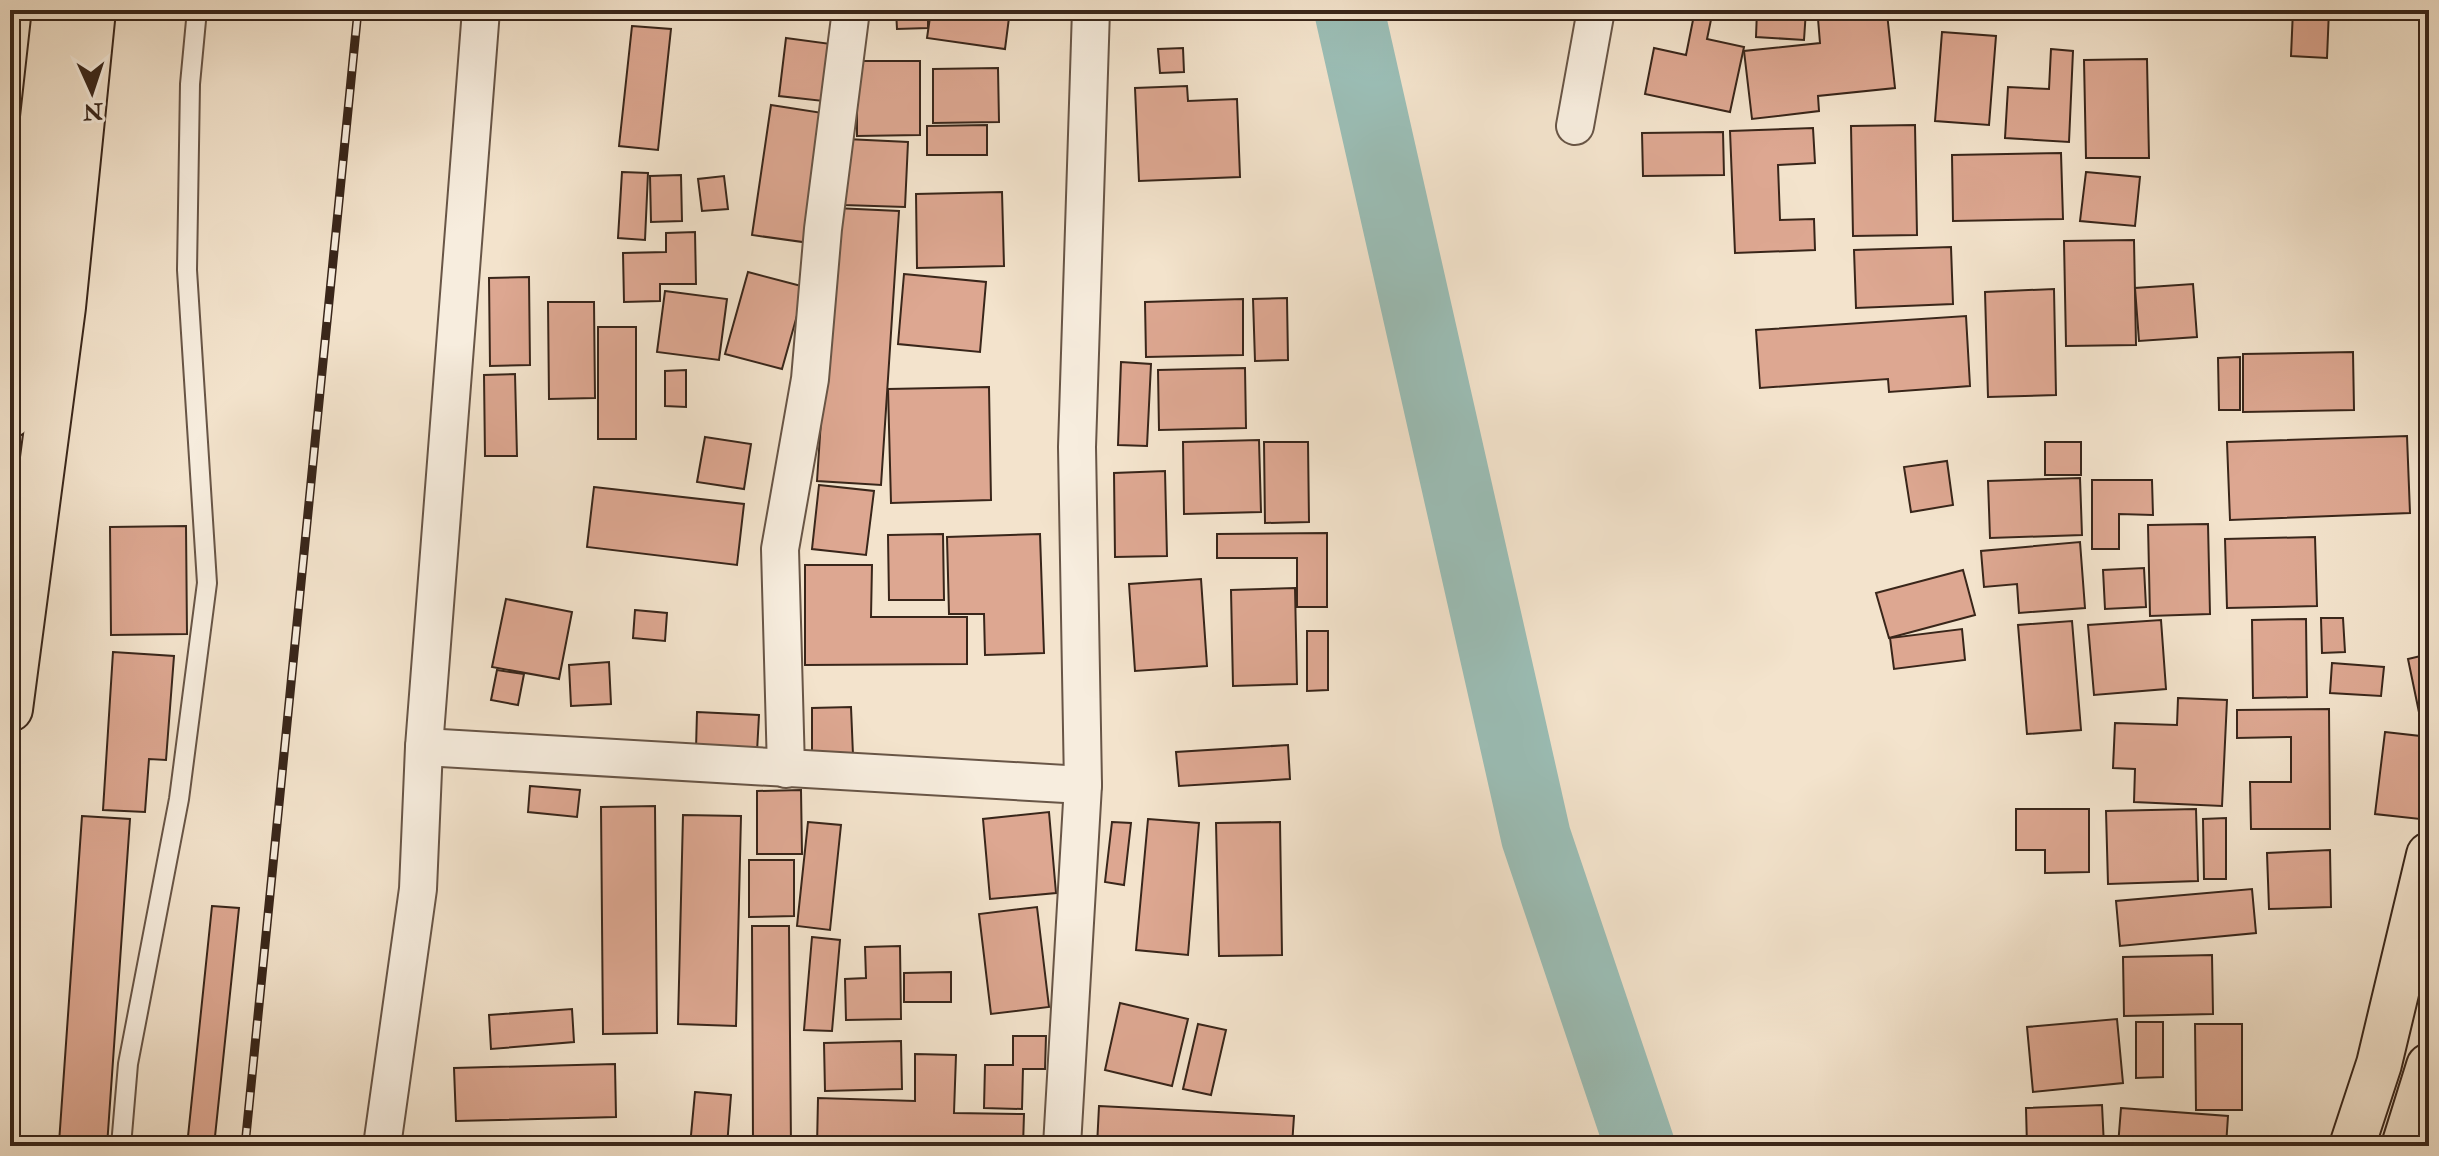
<svg xmlns="http://www.w3.org/2000/svg" width="2439" height="1156" viewBox="0 0 2439 1156" font-family="'IM FELL Double Pica',serif">
  <rect width="100%" height="100%" fill="#f3e3cc"/>
  <filter id="stains"><feTurbulence type="fractalNoise" baseFrequency=".0025" numOctaves="4"/><feColorMatrix values="0 0 0 0 .2 0 0 0 0 .09 0 0 0 0 .02 0 0 0 .5 -.17"/></filter>
  <radialGradient id="worn" r=".72"><stop offset=".6" stop-color="#630" stop-opacity="0"/><stop offset="1" stop-color="#630" stop-opacity=".3"/></radialGradient>
  <g fill="none" stroke-linecap="round" stroke-linejoin="round">
    <polyline stroke="#9bbeb6" stroke-width="70" points="1349,10 1536,837 1640,1146"/>
  </g>
  <g fill="#dda791" stroke="#39261a" stroke-width="2">
    <polygon points="896,10 928,10 928,28 897,29"/>
    <polygon points="931,10 1010,10 1005,49 927,38"/>
    <polygon points="1695,10 1713,10 1707,39 1744,47 1730,112 1645,94 1654,48 1686,55"/>
    <polygon points="1757,10 1806,10 1804,40 1756,37"/>
    <polygon points="2293,10 2329,10 2327,58 2291,56"/>
    <polygon points="1887,13 1895,88 1818,96 1819,111 1752,119 1744,51 1820,43 1818,19"/>
    <polygon points="632,26 671,29 658,150 619,146"/>
    <polygon points="1942,32 1996,36 1989,125 1935,121"/>
    <polygon points="786,38 831,44 823,101 779,96"/>
    <polygon points="1183,48 1184,72 1160,73 1158,49"/>
    <polygon points="2051,49 2073,51 2069,142 2005,138 2008,87 2049,89"/>
    <polygon points="2147,59 2149,158 2086,158 2084,60"/>
    <polygon points="857,61 920,61 920,135 857,136"/>
    <polygon points="998,68 999,122 933,123 933,69"/>
    <polygon points="1187,86 1188,101 1237,99 1240,177 1139,181 1135,88"/>
    <polygon points="771,105 829,114 810,243 752,235"/>
    <polygon points="987,125 987,155 927,155 927,126"/>
    <polygon points="1915,125 1917,235 1853,236 1851,126"/>
    <polygon points="1813,128 1815,163 1778,165 1780,220 1814,219 1815,250 1735,253 1730,131"/>
    <polygon points="1723,132 1724,175 1643,176 1642,133"/>
    <polygon points="846,139 908,142 905,207 843,205"/>
    <polygon points="2061,153 2063,219 1953,221 1952,155"/>
    <polygon points="622,172 648,173 645,240 618,238"/>
    <polygon points="2086,172 2140,177 2135,226 2080,221"/>
    <polygon points="681,175 682,221 651,222 650,176"/>
    <polygon points="724,176 728,209 702,211 698,179"/>
    <polygon points="1002,192 1004,266 917,268 916,194"/>
    <polygon points="835,208 899,211 881,485 817,481"/>
    <polygon points="695,232 696,284 660,284 660,301 624,302 623,253 666,252 666,233"/>
    <polygon points="2134,240 2136,345 2066,346 2064,241"/>
    <polygon points="1951,247 1953,304 1856,308 1854,250"/>
    <polygon points="748,272 805,287 782,369 725,354"/>
    <polygon points="904,274 986,282 980,352 898,344"/>
    <polygon points="529,277 530,365 490,366 489,278"/>
    <polygon points="2193,284 2197,337 2139,341 2135,288"/>
    <polygon points="2054,289 2056,395 1988,397 1985,292"/>
    <polygon points="665,291 727,299 719,360 657,352"/>
    <polygon points="1287,298 1288,360 1255,361 1253,299"/>
    <polygon points="1243,299 1243,355 1146,357 1145,302"/>
    <polygon points="548,302 594,302 595,398 549,399"/>
    <polygon points="1966,316 1970,386 1889,392 1888,379 1760,388 1756,330"/>
    <rect x="598" y="327" width="38" height="112"/>
    <polygon points="2353,352 2354,410 2243,412 2243,354"/>
    <polygon points="2240,357 2240,410 2219,410 2218,358"/>
    <polygon points="1121,362 1151,364 1147,446 1118,445"/>
    <polygon points="1245,368 1246,428 1159,430 1158,370"/>
    <polygon points="686,370 686,407 665,406 665,371"/>
    <polygon points="515,374 517,456 485,456 484,375"/>
    <polygon points="989,387 991,500 891,503 888,389"/>
    <polygon points="2407,436 2410,513 2230,520 2227,442"/>
    <polygon points="705,437 751,444 744,489 697,482"/>
    <polygon points="1259,440 1261,512 1184,514 1183,442"/>
    <polygon points="1264,442 1308,442 1309,522 1265,523"/>
    <rect x="2045" y="442" width="36" height="33"/>
    <polygon points="1947,461 1953,505 1911,512 1904,467"/>
    <polygon points="1165,471 1167,556 1115,557 1114,473"/>
    <polygon points="2080,478 2082,535 1990,538 1988,481"/>
    <polygon points="2092,480 2152,480 2153,515 2119,514 2119,549 2092,549"/>
    <polygon points="819,485 874,491 866,555 812,549"/>
    <polygon points="594,487 744,504 737,565 587,547"/>
    <polygon points="2208,524 2210,614 2150,616 2148,525"/>
    <polygon points="186,526 187,634 111,635 110,527"/>
    <polygon points="1327,533 1327,607 1297,607 1297,558 1217,558 1217,534"/>
    <polygon points="943,534 944,600 889,600 888,535"/>
    <polygon points="1040,534 1044,653 985,655 984,614 949,614 947,537"/>
    <polygon points="2315,537 2317,606 2227,608 2225,539"/>
    <polygon points="2080,542 2085,608 2019,613 2017,584 1984,587 1981,551"/>
    <polygon points="805,565 872,565 871,617 967,617 967,664 805,665"/>
    <polygon points="2144,568 2146,607 2105,609 2103,570"/>
    <polygon points="1963,570 1975,615 1889,638 1876,593"/>
    <polygon points="1201,579 1207,666 1135,671 1129,584"/>
    <polygon points="1295,588 1297,684 1233,686 1231,590"/>
    <polygon points="506,599 572,612 559,679 492,667"/>
    <polygon points="635,610 667,613 665,641 633,638"/>
    <polygon points="2321,618 2343,618 2345,652 2322,653"/>
    <polygon points="2306,619 2307,697 2253,698 2252,620"/>
    <polygon points="2161,620 2166,689 2094,695 2088,625"/>
    <polygon points="2072,621 2081,730 2027,734 2018,625"/>
    <polygon points="1962,629 1965,660 1894,669 1890,638"/>
    <polygon points="1307,631 1328,631 1328,690 1307,691"/>
    <polygon points="113,652 174,656 166,760 149,759 145,812 103,810"/>
    <polygon points="2429,654 2429,720 2421,722 2408,659"/>
    <polygon points="609,662 611,704 571,706 569,665"/>
    <polygon points="2332,663 2384,667 2381,696 2330,693"/>
    <polygon points="497,670 524,674 518,705 491,700"/>
    <polygon points="2178,698 2227,700 2222,806 2134,802 2135,769 2113,768 2115,723 2177,725"/>
    <polygon points="851,707 853,755 812,756 812,708"/>
    <polygon points="2329,709 2330,829 2251,829 2250,782 2291,782 2291,737 2237,738 2237,710"/>
    <polygon points="697,712 759,715 757,752 696,749"/>
    <polygon points="2385,732 2429,737 2429,820 2375,814"/>
    <polygon points="1288,745 1290,779 1179,786 1176,752"/>
    <polygon points="530,786 580,790 577,817 528,812"/>
    <polygon points="801,790 802,854 757,854 757,791"/>
    <polygon points="655,806 657,1033 603,1034 601,807"/>
    <polygon points="2016,809 2089,809 2089,872 2045,873 2045,850 2016,850"/>
    <polygon points="2196,809 2198,881 2108,884 2106,811"/>
    <polygon points="1049,812 1056,893 990,899 983,819"/>
    <polygon points="683,815 741,816 736,1026 678,1024"/>
    <polygon points="82,816 130,819 107,1146 59,1143"/>
    <polygon points="2226,818 2226,879 2204,879 2203,819"/>
    <polygon points="1148,819 1199,823 1188,955 1136,950"/>
    <polygon points="808,822 841,825 830,930 797,926"/>
    <polygon points="1112,822 1131,823 1124,885 1105,882"/>
    <polygon points="1280,822 1282,955 1219,956 1216,823"/>
    <polygon points="2330,850 2331,907 2269,909 2267,853"/>
    <polygon points="749,860 794,860 794,916 749,917"/>
    <polygon points="2252,889 2256,933 2120,946 2116,901"/>
    <polygon points="212,906 239,908 214,1146 187,1146"/>
    <polygon points="1037,907 1049,1007 991,1014 979,914"/>
    <polygon points="752,926 789,926 791,1146 753,1146"/>
    <polygon points="812,937 840,940 832,1031 804,1030"/>
    <polygon points="900,946 901,1019 846,1020 845,979 866,978 865,947"/>
    <polygon points="2212,955 2213,1014 2124,1016 2123,957"/>
    <polygon points="951,972 951,1002 904,1002 904,973"/>
    <polygon points="1120,1003 1188,1019 1172,1086 1105,1070"/>
    <polygon points="572,1009 574,1042 491,1049 489,1015"/>
    <polygon points="2117,1019 2123,1083 2033,1092 2027,1027"/>
    <polygon points="2136,1022 2163,1022 2163,1077 2136,1078"/>
    <polygon points="1198,1024 1226,1030 1211,1095 1183,1089"/>
    <polygon points="2195,1024 2242,1024 2242,1110 2196,1110"/>
    <polygon points="1013,1036 1046,1036 1045,1069 1023,1069 1022,1109 984,1108 985,1065 1013,1065"/>
    <polygon points="901,1041 902,1089 825,1091 824,1043"/>
    <polygon points="915,1054 956,1055 954,1113 1024,1114 1023,1146 817,1146 818,1098 915,1101"/>
    <polygon points="615,1064 616,1117 456,1121 454,1068"/>
    <polygon points="695,1092 731,1095 727,1146 690,1146"/>
    <polygon points="2102,1105 2104,1146 2027,1146 2026,1108"/>
    <polygon points="1099,1106 1294,1116 1292,1146 1097,1146"/>
    <polygon points="2121,1108 2228,1116 2226,1146 2153,1143 2153,1146 2118,1146"/>
    <polygon points="590,1143 590,1146 456,1146 456,1144"/>
  </g>
  <g fill="none" stroke-linecap="round" stroke-linejoin="round">
    <defs>
      <polyline id="service" points="121,1146 128,1064 179,799 207,583 187,270 190,84 197,10"/>
      <g id="minor">
        <polyline points="1575,126 1596,10"/>
        <polyline points="424,747 1083,785"/>
        <polyline points="786,769 780,549 810,379 823,229 851,10"/>
        <polyline points="382,1146 418,889 424,747 481,10"/>
        <polyline points="1062,1146 1083,785 1077,447 1091,10"/>
      </g>
      <g id="primary">
        <polyline points="2352,1146 2379,1064 2429,855"/>
        <polyline points="2404,1146 2429,1066"/>
      </g>
      <g id="trunk">
        <polyline points="10,415 55,10"/>
        <polyline points="10,709 63,307 93,10"/>
      </g>
    </defs>
    <use href="#service" stroke="#685546" stroke-width="22"/>
    <use href="#minor" stroke="#685546" stroke-width="40"/>
    <use href="#primary" stroke="#39261a" stroke-width="48"/>
    <use href="#trunk" stroke="#39261a" stroke-width="48"/>
    <use href="#service" stroke="#f7edde" stroke-width="18"/>
    <use href="#minor" stroke="#f7edde" stroke-width="36"/>
    <use href="#primary" stroke="#f3e3cc" stroke-width="44"/>
    <use href="#trunk" stroke="#f3e3cc" stroke-width="44"/>
    <defs>
      <polyline id="rail" points="245,1146 358,10"/>
    </defs>
    <use href="#rail" stroke="#39261a" stroke-width="9"/>
    <use href="#rail" stroke="#f7edde" stroke-width="6" stroke-dasharray="18" stroke-linecap="butt"/>
  </g>
  <rect width="2439" height="1156" fill="none" stroke="#f3e3cc" stroke-width="40"/>
  <rect x="12" y="12" width="2415" height="1132" fill="none" stroke="#39261a" stroke-width="4"/>
  <rect x="20" y="20" width="2399" height="1116" fill="none" stroke="#39261a" stroke-width="2"/>
  <g transform="translate(92 92) rotate(177)" stroke="#f7edde" stroke-width="6" paint-order="stroke">
  <path d="M0-6L14 30L0 20L-14 30Z" fill="#39261a"/>
  <text y="-12" font-size="22" font-weight="bold" text-anchor="middle" fill="#39261a">N</text>
  </g>
  <rect width="100%" height="100%" filter="url(#stains)"/>
  <rect width="100%" height="100%" fill="url(#worn)"/>
</svg>
